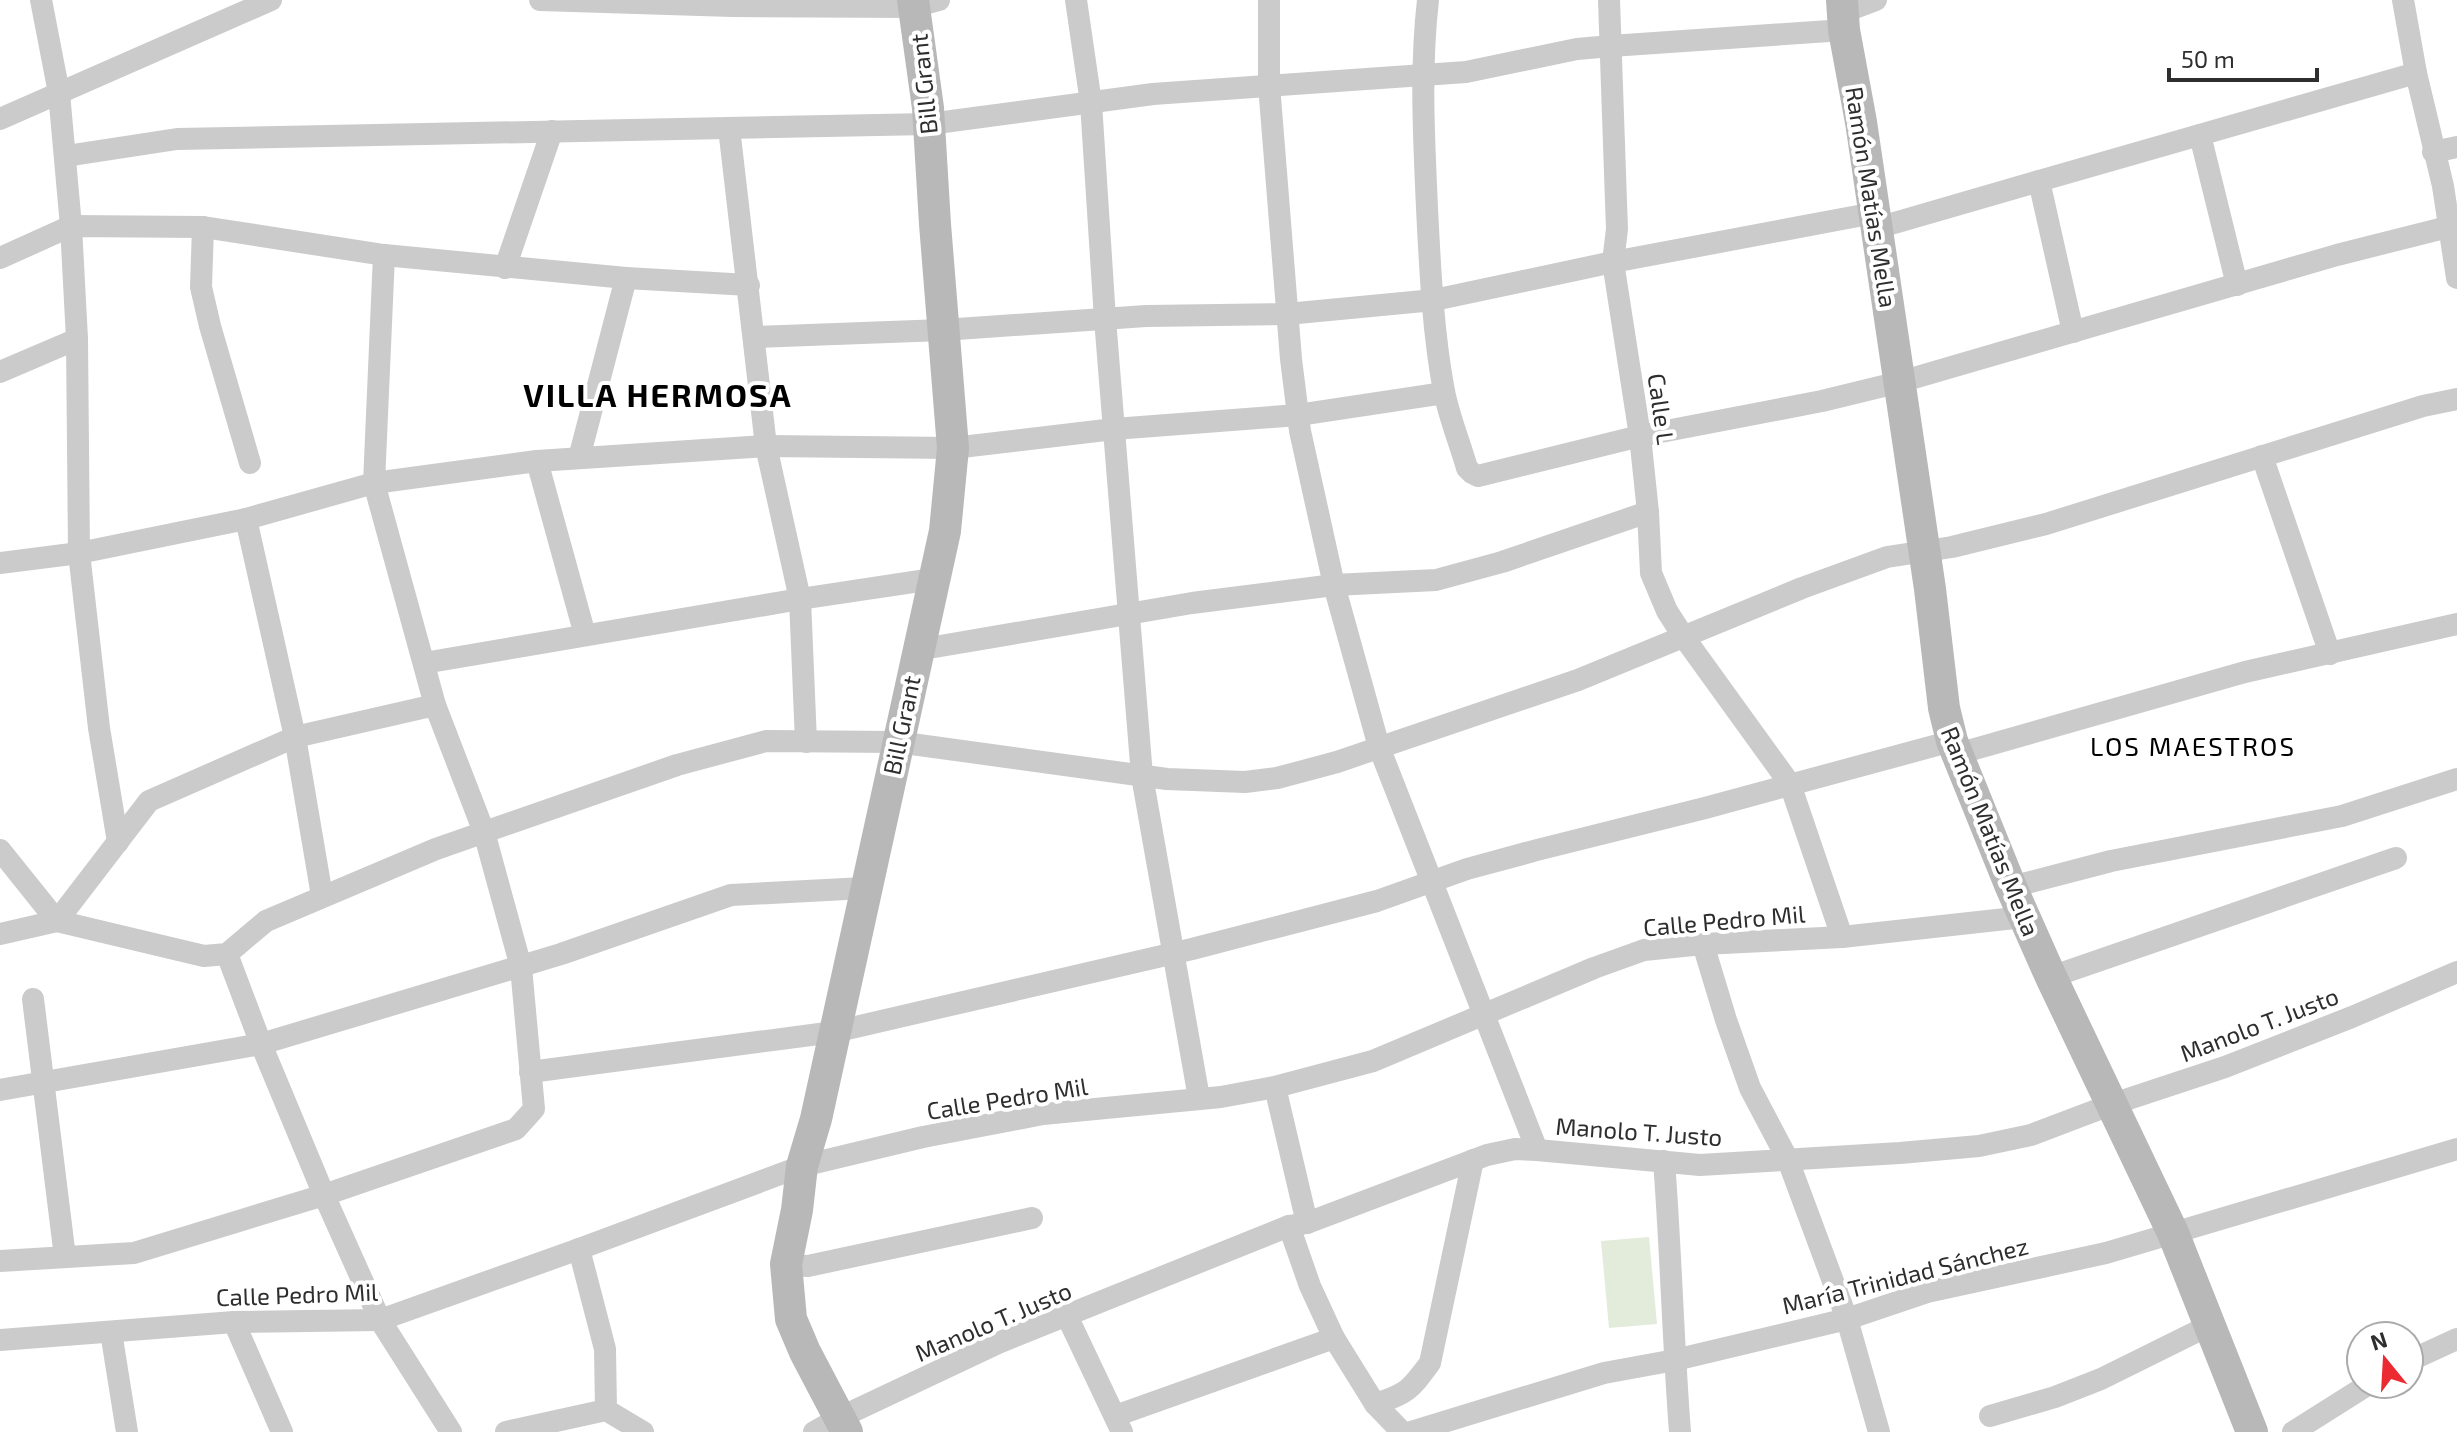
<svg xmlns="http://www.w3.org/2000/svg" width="2457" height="1432" viewBox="0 0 2457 1432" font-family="'Exo 2',sans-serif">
  <rect width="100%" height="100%" fill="#fff"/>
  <polygon fill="#e3ecdb" points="1649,1237 1657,1324 1609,1328 1601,1241"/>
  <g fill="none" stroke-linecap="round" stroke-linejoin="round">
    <g stroke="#cbcbcb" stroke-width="22">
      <polyline points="41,0 59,93 71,226 77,339 79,553 99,728 118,842"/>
      <polyline points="540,0 732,6 914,7 939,0"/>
      <polyline points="1076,0 1091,103 1105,319 1142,776 1199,1098"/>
      <polyline points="1269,0 1269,85 1291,359 1300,431 1334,585 1379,747 1537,1150"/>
      <path d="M1428,0c-8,69 -4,139 -1,208 3,59 6,126 17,183 5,26 16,52 23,77l5,5 6,3 162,-40 182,-35 78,-19 437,-127 111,-28"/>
      <polyline points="1609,0 1616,202 1617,229 1613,262 1640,436 1648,512 1651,573 1667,611 1683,636 1790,784 1842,937"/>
      <polyline points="2403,0 2416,73 2443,186 2457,278"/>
      <polyline points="1844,12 1876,0"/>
      <polyline points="0,119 271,0"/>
      <polyline points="729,128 766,446 800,599 806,742"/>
      <polyline points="2200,135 2237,285"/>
      <polyline points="2433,152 2457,147"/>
      <polyline points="66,156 177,139 929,124 1153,94 1466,72 1577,49 1611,46 1844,30"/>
      <polyline points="203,227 201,287 210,326 250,463"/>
      <polyline points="1877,228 2039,181"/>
      <polyline points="0,258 71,226 203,227 384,255 626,278 749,285"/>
      <polyline points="505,268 552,131"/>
      <polyline points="2073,332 2039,181 2416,73"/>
      <polyline points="755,337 943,330 1146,316 1287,314 1434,300 1613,262 1874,213"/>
      <polyline points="0,372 77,339"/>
      <polyline points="2262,456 2330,654"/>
      <polyline points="579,458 626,278"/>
      <polyline points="537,461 585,635"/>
      <polyline points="246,519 295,737 322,896"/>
      <polyline points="0,563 79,553 246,519 374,483 537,461 766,446 953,448 1114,429 1298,415 1444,393"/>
      <polyline points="917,650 1192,603 1334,585 1436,580 1502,562 1648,512"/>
      <polyline points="424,663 800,599 933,579"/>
      <polyline points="1957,754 2245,672 2457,624"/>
      <polyline points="0,850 57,921 204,956 227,954 266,921 436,849 677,765 766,741 897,742 1167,779 1245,782 1277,778 1337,762 1578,680 1802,588 1887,557 1952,547 2046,524 2423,406 2457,399"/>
      <polyline points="2011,887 2111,861 2342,816 2457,779"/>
      <polyline points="0,934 57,921 149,801 295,737 435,705"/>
      <polyline points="1703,944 1726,1020 1750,1088 1788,1160 1847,1319 1879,1432"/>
      <polyline points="227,954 261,1044 324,1195 380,1320 451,1432"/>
      <polyline points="2051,977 2396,858"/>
      <polyline points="33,999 65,1257"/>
      <polyline points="530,1072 834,1032 1192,949 1377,901 1467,869 1537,850 1705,808 1952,741"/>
      <polyline points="1275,1087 1307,1223"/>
      <polyline points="0,1090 261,1044 561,954 731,895 865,888"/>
      <path d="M1664,1161c7,91 9,181 16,271"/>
      <polyline points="1289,1226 1310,1286 1334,1338 1375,1404 1402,1432"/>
      <polyline points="579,1249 605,1349 606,1410"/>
      <polyline points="0,1261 134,1253 324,1195 516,1129 534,1109 521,967 484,832 435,705 374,483 384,255"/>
      <polyline points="786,1265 808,1266 1032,1218"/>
      <polyline points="1067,1316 1122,1432"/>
      <polyline points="234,1322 282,1432"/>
      <polyline points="111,1332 127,1432"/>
      <polyline points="0,1340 234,1322 380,1320 579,1249 802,1166 923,1137 1043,1114 1221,1097 1275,1087 1373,1061 1594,968 1644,950 1703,944 1842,937 2024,917"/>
      <polyline points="2409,1361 2457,1339"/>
      <path d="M1375,1404c32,-10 35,-14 55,-41l43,-203"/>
      <polyline points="1115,1416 1334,1338"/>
      <polyline points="1990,1416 2055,1397 2101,1379 2208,1326"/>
      <polyline points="506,1432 606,1410 643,1432"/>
      <polyline points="814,1432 839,1418 998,1343 1289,1226 1307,1223 1487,1155 1515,1149 1537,1150 1700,1165 1900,1153 1979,1146 2031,1135 2110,1105 2225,1067 2352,1017 2457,972"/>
      <polyline points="1411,1432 1604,1373 1675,1360 1847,1319 1927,1292 2106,1253 2457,1149"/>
      <polyline points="2293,1432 2369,1384"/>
    </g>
    <g stroke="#b8b8b8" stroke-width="32">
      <polyline points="1842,0 1844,30 1861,122 1930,589 1944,708 1952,741 2011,887 2051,977 2173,1233 2252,1432"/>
      <polyline points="847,1432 805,1352 791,1319 786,1264 797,1210 802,1166 816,1119 945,531 953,448 935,224 928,108 913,0"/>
    </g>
  </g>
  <g text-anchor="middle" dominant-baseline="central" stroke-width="8" stroke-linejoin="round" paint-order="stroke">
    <g font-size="24" fill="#2e2e2e" stroke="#fff">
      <text transform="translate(923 84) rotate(-96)">Bill Grant</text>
      <text transform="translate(1872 197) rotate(81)">Ramón Matías Mella</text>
      <text transform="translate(1662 409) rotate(82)">Calle L</text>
      <text transform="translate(901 725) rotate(-78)">Bill Grant</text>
      <text transform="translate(1991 831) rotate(68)">Ramón Matías Mella</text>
      <text transform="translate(1724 920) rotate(-5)">Calle Pedro Mil</text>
      <text transform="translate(2259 1024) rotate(-21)">Manolo T. Justo</text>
      <text transform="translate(1007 1098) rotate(-9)">Calle Pedro Mil</text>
      <text transform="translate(1639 1131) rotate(4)">Manolo T. Justo</text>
      <text transform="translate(1905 1275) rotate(-14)">María Trinidad Sánchez</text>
      <text transform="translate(297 1294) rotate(-2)">Calle Pedro Mil</text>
      <text transform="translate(993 1321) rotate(-23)">Manolo T. Justo</text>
    </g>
    <g font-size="26" letter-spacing="2" fill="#000" stroke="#fff">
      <text x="2193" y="745">LOS MAESTROS</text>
    </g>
    <g font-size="32" font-weight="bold" letter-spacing="2" fill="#000" stroke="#fff">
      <text x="658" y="394">VILLA HERMOSA</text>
    </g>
  </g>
  <g transform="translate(2385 1360) rotate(342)"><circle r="38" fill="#ffffff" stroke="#ababab" stroke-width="2"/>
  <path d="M0-6L14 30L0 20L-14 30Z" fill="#eb2a31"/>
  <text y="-12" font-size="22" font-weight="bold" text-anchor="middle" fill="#2e2e2e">N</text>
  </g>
  <path d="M2169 68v12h148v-12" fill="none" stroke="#2e2e2e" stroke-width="4"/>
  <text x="2181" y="68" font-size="24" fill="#2e2e2e" stroke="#ffffff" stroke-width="6" paint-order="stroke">50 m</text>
</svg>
